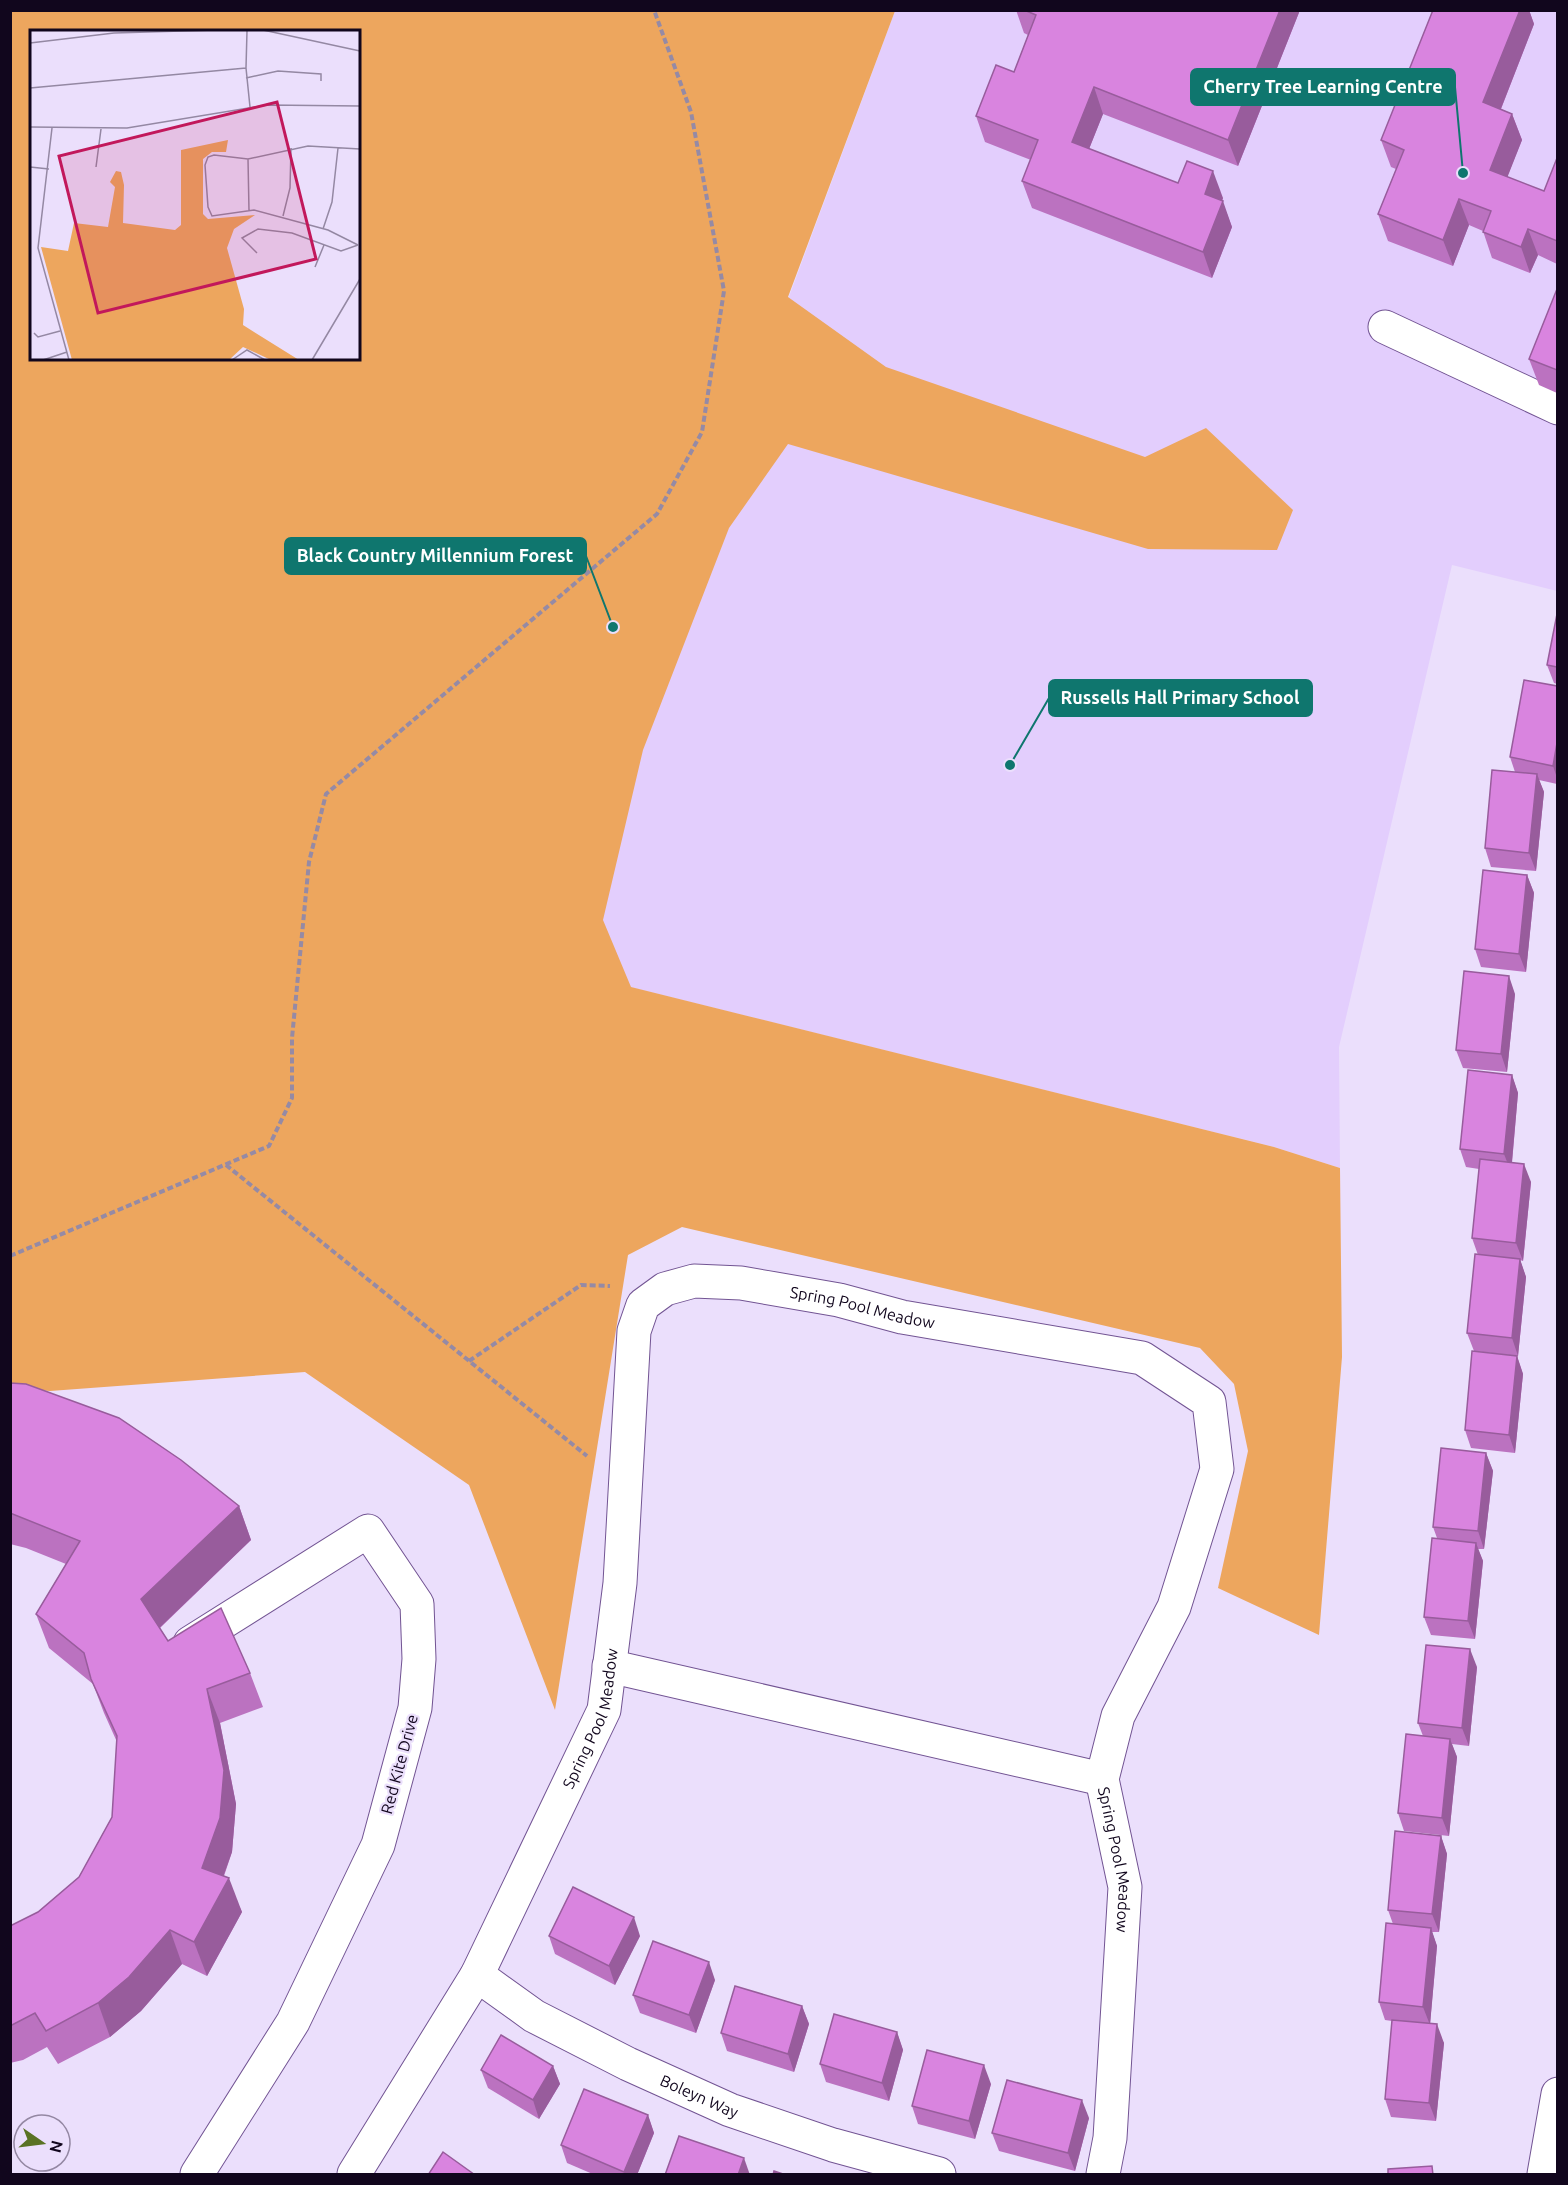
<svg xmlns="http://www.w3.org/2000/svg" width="1568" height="2185" viewBox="0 0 1568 2185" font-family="Ubuntu,sans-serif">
  <rect width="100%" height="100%" fill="#ebdffc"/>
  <polygon fill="#e3cefd" points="895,11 1557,11 1557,591 1452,565 1339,1047 1340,1168 1274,1147 541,965"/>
  <path fill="#eda65e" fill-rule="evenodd" d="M10,11h885l-107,286 98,70 259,90 61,-29 87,82 -16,40 -129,-1 -360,-105 -59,84 -86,222 -40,170 28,67 643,160 66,21 2,189 -23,278 -101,-47 30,-137 -14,-67 -34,-36 -518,-121 -54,28 -73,455 -86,-225 -164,-113 -255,19 -39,-3zM32,32h326v326h-326z"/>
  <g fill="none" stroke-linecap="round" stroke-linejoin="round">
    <defs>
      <g id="minor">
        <polyline points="1385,327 1558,408"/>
        <polyline points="190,1643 368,1531 417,1604 419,1659 415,1708 378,1845 293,2022 197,2174"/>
        <polyline points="609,1666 1102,1779"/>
        <path id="s1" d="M477,1975l57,41 94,48 102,46 103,35 106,29"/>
        <path id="s2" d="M354,2174l123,-199 127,-265 16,-127 14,-252 9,-26 22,-16 29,-8 47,2 98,17 63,17 240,41 67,44 8,67 -43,138 -56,109 -16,63 23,108 -15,251 -7,36"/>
        <polyline points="1544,2174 1558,2094"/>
      </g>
    </defs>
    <use href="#minor" stroke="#725493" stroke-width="35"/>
    <g stroke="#958aa5" stroke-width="4" stroke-dasharray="6 3" stroke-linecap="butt">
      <polyline points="226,1165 587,1456"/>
      <polyline points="10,1256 269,1146 292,1098 292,1038 309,862 326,794 657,514 702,432 724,291 691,112 654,10"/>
      <polyline points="469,1361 581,1285 610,1286"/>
    </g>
    <use href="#minor" stroke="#fff" stroke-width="33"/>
  </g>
  <g fill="#bb72c0">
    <polygon points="1016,10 1300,10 1238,166 1103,114 1089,149 1178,183 1223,198 1222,201 1232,227 1212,278 1032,208 1022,181 1031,160 985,142 976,116 1014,72 1028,35 1024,33"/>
    <polygon points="1433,10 1529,10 1534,24 1501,109 1512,114 1522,140 1507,177 1544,191 1557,158 1557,264 1538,255 1530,273 1492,258 1483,231 1469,225 1453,266 1388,241 1378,214 1396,169 1391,167 1381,140"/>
    <polygon points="1557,289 1557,393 1539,385 1529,359"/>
    <polygon points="1557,614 1557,684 1554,683 1547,665"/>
    <polygon points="1557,686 1557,784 1539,780 1544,792 1536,871 1491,867 1485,848 1515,772 1510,757"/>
    <polygon points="1527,875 1534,893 1526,972 1481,967 1475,949"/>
    <polygon points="1515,994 1507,1072 1463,1068 1456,1050"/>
    <polygon points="1512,1075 1518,1093 1512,1163 1531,1182 1523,1261 1520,1260 1526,1277 1518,1356 1474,1351 1467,1333 1478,1255 1472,1238 1479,1169 1466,1167 1460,1149"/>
    <polygon points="1517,1356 1523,1374 1515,1453 1471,1448 1465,1430"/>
    <polygon points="10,1383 239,1506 251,1540 160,1628 168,1641 250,1673 263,1707 220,1723 236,1804 232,1852 224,1876 242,1912 207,1976 182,1964 141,2011 110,2037 58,2064 47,2047 23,2060 10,2063 10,1926 38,1912 79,1877 112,1817 117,1742 104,1713 93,1684 49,1648 36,1614 66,1564 26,1548 10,1544"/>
    <polygon points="1486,1453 1493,1471 1484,1549 1478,1549 1483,1561 1475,1639 1431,1635 1424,1617 1437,1538 1433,1527"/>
    <polygon points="1477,1667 1469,1746 1452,1744 1457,1757 1449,1836 1404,1831 1398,1813 1423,1736 1418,1723"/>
    <polygon points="1441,1836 1447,1854 1439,1932 1432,1932 1437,1946 1430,2024 1444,2043 1436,2121 1391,2117 1385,2099 1392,2021 1385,2020 1379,2002 1393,1924 1388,1910"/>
    <polygon points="549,1936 640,1936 615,1985 555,1954"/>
    <polygon points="715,1980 696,2033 640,2013 633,1995"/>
    <polygon points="802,2006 809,2024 794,2072 727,2051 721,2033"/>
    <polygon points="897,2032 903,2050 889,2101 826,2082 820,2064"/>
    <polygon points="553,2066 560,2084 539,2119 488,2088 481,2070"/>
    <polygon points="991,2084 975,2139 918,2124 912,2106"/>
    <polygon points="648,2115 654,2133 637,2175 595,2175 567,2163 561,2145"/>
    <polygon points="1089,2118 1075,2171 999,2151 992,2133"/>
  </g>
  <g fill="#985c9c">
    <polygon points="1280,10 1300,10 1238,166 1228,140"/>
    <polygon points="1520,10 1529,10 1534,24 1493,129 1483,102"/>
    <polygon points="1094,87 1103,114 1081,169 1072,142"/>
    <polygon points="1512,114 1522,140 1500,196 1490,170"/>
    <polygon points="1213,171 1223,198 1214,220 1205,194"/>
    <polygon points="1459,199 1469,225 1453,266 1443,240"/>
    <polygon points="1223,201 1232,227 1212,278 1203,252"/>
    <polygon points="1528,229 1538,255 1530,273 1521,247"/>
    <polygon points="1557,743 1557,778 1553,766"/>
    <polygon points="1537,774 1544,792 1536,871 1529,853"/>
    <polygon points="1527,875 1534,893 1526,972 1519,954"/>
    <polygon points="1509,976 1515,994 1507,1072 1501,1054"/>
    <polygon points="1512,1075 1518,1093 1511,1172 1504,1154"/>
    <polygon points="1524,1164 1531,1182 1523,1261 1516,1243"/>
    <polygon points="1520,1259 1526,1277 1518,1356 1512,1338"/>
    <polygon points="1517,1356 1523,1374 1515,1453 1509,1435"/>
    <polygon points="1486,1453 1493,1471 1484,1549 1478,1531"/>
    <polygon points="239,1506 251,1540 154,1633 141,1599"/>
    <polygon points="1476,1543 1483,1561 1475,1639 1468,1621"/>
    <polygon points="1470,1649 1477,1667 1469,1746 1462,1728"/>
    <polygon points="207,1689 220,1723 236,1804 232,1852 214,1902 202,1868"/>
    <polygon points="1450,1739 1457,1757 1449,1836 1442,1818"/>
    <polygon points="1441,1836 1447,1854 1439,1932 1432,1914"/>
    <polygon points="229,1878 242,1912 207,1976 194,1942"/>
    <polygon points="634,1917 640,1936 615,1985 609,1966"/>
    <polygon points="1431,1928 1437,1946 1430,2025 1423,2007"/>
    <polygon points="170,1930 182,1964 141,2011 110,2037 98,2003"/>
    <polygon points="709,1962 715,1980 696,2033 689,2015"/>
    <polygon points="802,2006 809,2024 794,2072 788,2054"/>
    <polygon points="1437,2024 1444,2043 1436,2121 1429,2103"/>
    <polygon points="897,2032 903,2050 889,2101 882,2083"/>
    <polygon points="984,2065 991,2084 975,2139 969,2121"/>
    <polygon points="553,2066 560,2084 539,2119 533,2100"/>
    <polygon points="1082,2100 1089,2118 1075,2171 1068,2153"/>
    <polygon points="648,2115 654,2133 637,2175 625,2175 624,2172"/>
    <polygon points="744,2158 750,2175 738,2175"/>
  </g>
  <g fill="#d984df" stroke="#985c9c" stroke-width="1.5">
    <polygon points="1024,10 1280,10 1228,140 1094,87 1072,142 1178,183 1187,161 1213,171 1205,194 1223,201 1203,252 1022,181 1038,140 976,116 996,65 1014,72 1036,15"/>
    <polygon points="1433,10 1520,10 1483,102 1512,114 1490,170 1544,191 1557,158 1557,241 1528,229 1521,247 1483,232 1491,211 1459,199 1443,240 1378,214 1404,150 1381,140"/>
    <polygon points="1557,289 1557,370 1529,359"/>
    <polygon points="1557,614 1557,667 1547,665"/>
    <polygon points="1524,680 1557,686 1557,743 1553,766 1510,757"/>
    <polygon points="1492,770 1537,774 1529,853 1485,848"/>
    <polygon points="1483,870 1527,875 1519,954 1475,949"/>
    <polygon points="1464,971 1509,976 1501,1054 1456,1050"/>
    <polygon points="1468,1070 1512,1075 1504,1154 1460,1149"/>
    <polygon points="1480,1159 1524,1164 1516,1243 1472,1238"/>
    <polygon points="1475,1254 1520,1259 1512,1338 1467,1333"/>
    <polygon points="1472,1351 1517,1356 1509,1435 1465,1430"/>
    <polygon points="10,1383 26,1384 119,1418 181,1460 239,1506 141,1599 168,1641 221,1608 250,1673 207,1689 224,1770 220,1818 202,1868 229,1878 194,1942 170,1930 129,1977 98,2003 46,2031 35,2013 10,2026 10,1926 38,1912 79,1877 112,1817 117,1736 91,1679 84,1653 36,1614 80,1541 10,1513"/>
    <polygon points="1441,1448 1486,1453 1478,1531 1433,1527"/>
    <polygon points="1432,1538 1476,1543 1468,1621 1424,1617"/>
    <polygon points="1426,1645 1470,1649 1462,1728 1418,1723"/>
    <polygon points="1406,1734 1450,1739 1442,1818 1398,1813"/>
    <polygon points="1395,1831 1441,1836 1432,1914 1388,1910"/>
    <polygon points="573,1887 634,1917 609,1966 549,1936"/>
    <polygon points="1386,1923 1431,1928 1423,2007 1379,2002"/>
    <polygon points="653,1941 709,1962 689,2015 633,1995"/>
    <polygon points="735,1986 802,2006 788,2054 721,2033"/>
    <polygon points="834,2014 897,2032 882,2083 820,2064"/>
    <polygon points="1392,2020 1437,2024 1429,2103 1385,2099"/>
    <polygon points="501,2035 553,2066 533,2100 481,2070"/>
    <polygon points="927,2050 984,2065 969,2121 912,2106"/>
    <polygon points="1007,2080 1082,2100 1068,2153 992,2133"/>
    <polygon points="584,2089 648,2115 624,2172 561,2145"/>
    <polygon points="679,2136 744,2158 738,2175 665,2175"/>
    <polygon points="443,2152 475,2175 428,2175"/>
    <polygon points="1432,2166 1433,2175 1388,2175 1388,2169"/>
    <polygon points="774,2171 786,2175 773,2175"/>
  </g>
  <g text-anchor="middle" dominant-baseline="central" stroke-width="4.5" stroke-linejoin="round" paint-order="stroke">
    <g font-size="16" fill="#11061d" stroke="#ebdffc">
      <text stroke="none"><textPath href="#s2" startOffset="1164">Spring Pool Meadow</textPath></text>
      <text stroke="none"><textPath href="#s2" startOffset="516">Spring Pool Meadow</textPath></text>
      <text transform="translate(399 1764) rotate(-75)">Red Kite Drive</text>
      <text stroke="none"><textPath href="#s2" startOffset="2010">Spring Pool Meadow</textPath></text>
      <text stroke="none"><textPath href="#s1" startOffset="254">Boleyn Way</textPath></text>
    </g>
  </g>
  <g transform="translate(30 30)">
    <rect width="330" height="330" fill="#ebdffc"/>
    <path d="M198,110l-2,12h-14l-9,7v55l5,5 47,-4 -21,14 -7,19 17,61 -1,16 56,35h-28l-28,-13 -14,13h-157l-31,-113 27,4 6,-28 34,4 7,-40 -5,-5 6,-11 5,1 3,13 -1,38 52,7 6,-5v-75z" fill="#eda65e"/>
    <path fill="none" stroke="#9488a3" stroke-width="1.5" d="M233,0l97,21M217,1l-1,37 4,39M0,13l84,-10 102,-3M216,48l32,-7 43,3v7M0,58l216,-20M0,97l97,1 140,-23 93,1M22,98l-14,120 31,112M218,129l1,52M0,137l19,2M66,137l5,-38M253,186l7,-28 1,-40M293,199l9,-27 6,-54M328,215l-30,-15 -74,-20 -42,6 -4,-9 -3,-42 3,-8 6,-2 34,4 60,-13 52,3M227,223l-15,-15 16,-9 34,4 49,18 17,-6M285,237l9,-22M4,303l4,4 22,-6M13,330l24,-8M202,330l15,-10 18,10M282,330l48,-81"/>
    <path fill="#c2185b" fill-opacity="0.15" stroke="#c2185b" stroke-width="3" d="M247,72l39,157 -218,54 -39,-157z"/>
    <rect width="330" height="330" fill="none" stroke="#11061d" stroke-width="3"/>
  </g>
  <path fill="none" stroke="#0f766e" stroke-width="2" d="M1463 173L1455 87M613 627L586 556M1010 765L1049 698"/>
  <g fill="#0f766e" stroke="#ebdffc" stroke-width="2">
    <circle cx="1463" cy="173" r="6"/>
    <circle cx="613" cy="627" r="6"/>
    <circle cx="1010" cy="765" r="6"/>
  </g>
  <g fill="#0f766e" stroke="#0f766e" stroke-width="2">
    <rect x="1191" y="69" width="264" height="36" rx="6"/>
    <rect x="285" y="538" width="301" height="36" rx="6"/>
    <rect x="1049" y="680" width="263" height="36" rx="6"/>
  </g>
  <g font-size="18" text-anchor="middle" font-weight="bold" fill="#fff">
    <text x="1323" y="93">Cherry Tree Learning Centre</text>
    <text x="435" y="562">Black Country Millennium Forest</text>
    <text x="1180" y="704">Russells Hall Primary School</text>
  </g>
  <rect width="1568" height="2185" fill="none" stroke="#11061d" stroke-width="24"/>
  <g transform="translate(42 2143) rotate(104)"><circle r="28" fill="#ebdffc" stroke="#9488a3" stroke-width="1.5"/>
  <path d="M0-4.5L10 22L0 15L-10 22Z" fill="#5a7224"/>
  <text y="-9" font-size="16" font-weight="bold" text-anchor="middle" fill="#11061d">N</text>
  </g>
</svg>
